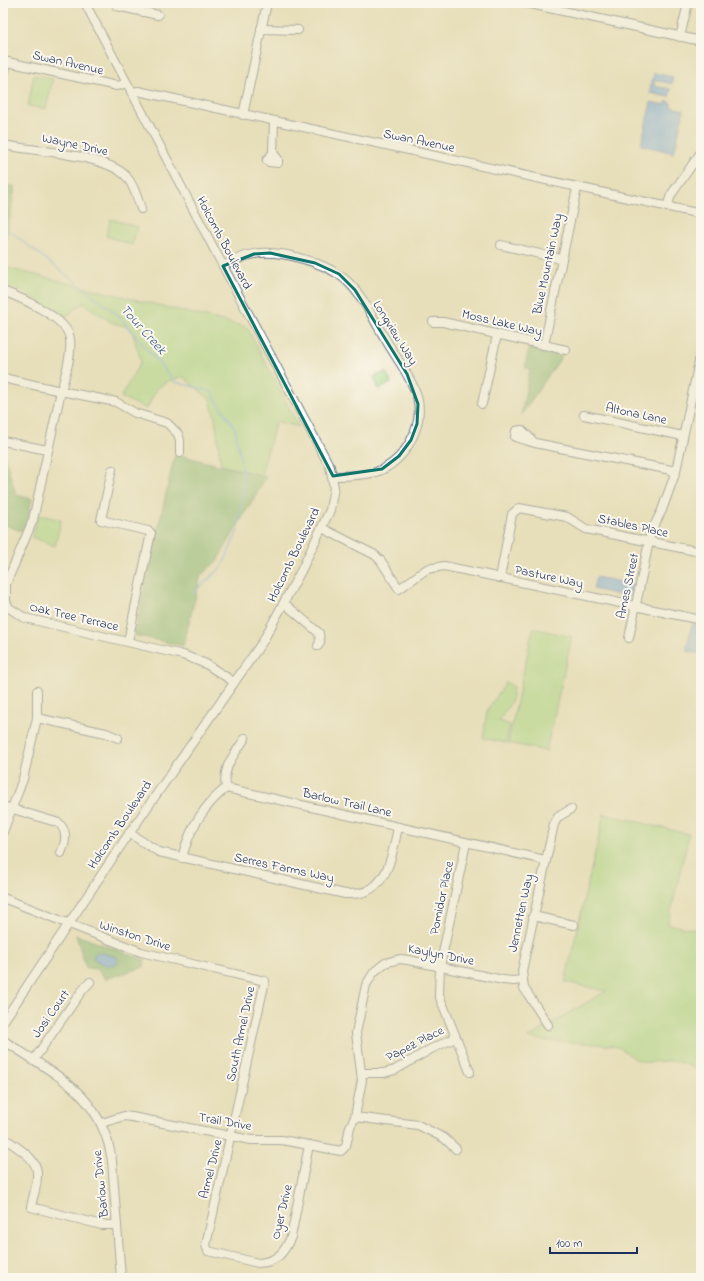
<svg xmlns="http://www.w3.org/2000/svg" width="704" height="1281" viewBox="0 0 704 1281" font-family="'Indie Flower',sans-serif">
  <rect width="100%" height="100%" fill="#fbf7ec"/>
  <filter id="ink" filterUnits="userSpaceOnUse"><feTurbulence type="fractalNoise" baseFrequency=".025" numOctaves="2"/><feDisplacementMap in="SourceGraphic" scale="8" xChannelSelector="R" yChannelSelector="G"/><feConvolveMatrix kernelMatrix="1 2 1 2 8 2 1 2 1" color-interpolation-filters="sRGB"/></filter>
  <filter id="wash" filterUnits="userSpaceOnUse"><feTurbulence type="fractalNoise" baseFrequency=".012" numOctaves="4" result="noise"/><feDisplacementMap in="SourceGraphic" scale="16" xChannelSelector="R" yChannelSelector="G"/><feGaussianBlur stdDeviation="0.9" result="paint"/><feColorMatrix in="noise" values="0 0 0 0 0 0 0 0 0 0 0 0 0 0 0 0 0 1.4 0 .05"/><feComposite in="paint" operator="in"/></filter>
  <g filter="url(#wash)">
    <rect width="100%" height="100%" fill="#e7dfba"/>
    <g fill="#a6d886" stroke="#608472">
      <polygon points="34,75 53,79 46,109 28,106"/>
      <polygon points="111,219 138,227 132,245 106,236"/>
      <path d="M3,267l244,60 52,100 -23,-6 -15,54 -40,-10 -6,-46 -5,-20 -27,-22c-23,4 -27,11 -36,32l-26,-12 20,-36 -10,-33 -20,-6 -28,-19 -18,14 -39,-24 -23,-9z"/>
      <polygon points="386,372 391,383 379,389 374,377"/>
      <polygon points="39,515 61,520 55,546 32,537"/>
      <polygon points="533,628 572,637 546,751 508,743"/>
      <polygon points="506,682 513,687 511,702 499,721 510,725 506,743 483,738 487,711"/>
      <path d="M604,814l85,20 -21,90 33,7v138c-10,-1 -18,-7 -26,-8 -11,-1 -24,3 -34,0 -10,-2 -16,-13 -27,-15 -28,-4 -57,-3 -86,-8l78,-47 -41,-9z"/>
    </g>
    <g fill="#84b873" stroke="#507468">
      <polygon points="3,184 15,187 3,256"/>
      <polygon points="529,348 562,356 521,415 530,369 525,368"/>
      <polygon points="175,454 266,477 217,561 201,575 183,646 134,635"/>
      <polygon points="3,457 5,457 16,495 32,499 26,526 21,531 3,524"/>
      <polygon points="76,935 145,960 144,967 105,979 97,969 86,968"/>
    </g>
    <g fill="#75a7e1" stroke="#486ba0">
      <polygon points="654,73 673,77 672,84 655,80 654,86 671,89 669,97 650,93 651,79 653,79"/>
      <polygon points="667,101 671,103 671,107 684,110 674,153 641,145 651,102 665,105"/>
      <polygon points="596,577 633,584 631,595 627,597 593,589"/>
      <polygon points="692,624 701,626 701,654 686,651"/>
      <polygon points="97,952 117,957 118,961 114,965 105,965 94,959 94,955"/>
    </g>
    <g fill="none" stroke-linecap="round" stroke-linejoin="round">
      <g stroke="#75a7e1" stroke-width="1.5">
        <polyline points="3,226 117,314 175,382 210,391 235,428 241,461"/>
        <polyline points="193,593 222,567 238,530 244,479 242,467"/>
      </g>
    </g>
  </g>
  <g filter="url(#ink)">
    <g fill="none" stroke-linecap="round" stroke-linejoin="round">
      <defs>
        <g id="minor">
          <polyline points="526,3 701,41"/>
          <polyline points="117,6 158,15"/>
          <polyline points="261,29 298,30"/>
          <polyline points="680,37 688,3"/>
          <polyline points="3,61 117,86 127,83"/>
          <polyline points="3,79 7,62"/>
          <polyline points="131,92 138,91 701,214"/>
          <polyline points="243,115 267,3"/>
          <path d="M3,145c30,6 102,9 123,31 8,9 11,21 15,33"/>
          <polyline points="273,153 267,160 269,162 278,163 278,159 273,153 274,121"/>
          <polyline points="667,207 671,195 701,152"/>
          <polyline points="501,245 561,259"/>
          <path d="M223,266c9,-5 20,-10 31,-12 25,-5 75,9 94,28 16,15 26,39 38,58 10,18 25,36 31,56 8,30 -12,66 -41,76 -14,4 -29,4 -43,4"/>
          <path d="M3,291c18,7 65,27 67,48 2,16 -5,36 -9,52l-58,-13"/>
          <polyline points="433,322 443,322 566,350"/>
          <polyline points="544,345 577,188"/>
          <polyline points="482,404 497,335"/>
          <polyline points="584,415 683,436"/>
          <polyline points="3,441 47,450"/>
          <polyline points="535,443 522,430 516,431 515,437 535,443 676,471"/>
          <polyline points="180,453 180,440 178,434 167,423 135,413 116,402 61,391 33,520 6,584 6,601 9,608 25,618 183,655 206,664 234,682"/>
          <polyline points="112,470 101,520 148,531 151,533 128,641"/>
          <polyline points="322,528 375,555 381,561 399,589 427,569 444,566 701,620"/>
          <polyline points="500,578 512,514 519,508 567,517 586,529 701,552"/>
          <polyline points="284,603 319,633 320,642 318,646"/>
          <polyline points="629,638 651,532 662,510 676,471 701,352"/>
          <polyline points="37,718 106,733 118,738"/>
          <path d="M226,788c-4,-22 8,-32 19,-50"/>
          <path d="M3,806l56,17c9,10 7,18 2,30"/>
          <polyline points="3,832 23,779 37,718 37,691"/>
          <path d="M129,833l30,19 186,42c5,0 10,0 15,-1 29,-6 33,-42 38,-66"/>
          <polyline points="466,843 440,967 439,995 470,1072"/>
          <path d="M182,858c7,-28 21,-52 44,-70l319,72"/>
          <path d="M3,898l138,54 124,29 -59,264 2,6 50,12c19,-1 26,-10 33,-26l18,-92"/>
          <polyline points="533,916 574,925"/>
          <polyline points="3,1022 124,841 263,641 301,571 330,510 334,487 330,467 223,266 85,3"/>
          <polyline points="548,1025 524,988 522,971 554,824 558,817 571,809"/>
          <path d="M3,1040c52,35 99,53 109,121l9,117"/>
          <polyline points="33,1061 81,992 90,982"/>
          <polyline points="362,1073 384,1073 395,1070 431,1049 455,1038"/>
          <polyline points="355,1117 418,1125 444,1138 456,1149"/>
          <polyline points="102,1123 124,1116 132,1117 251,1140 282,1140 341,1151 346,1146 350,1127 355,1117 362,1080 356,1033 366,985 374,972 385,963 400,959 408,960 503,980 513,981 522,980"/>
          <path d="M3,1137c11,9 34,20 34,36 1,11 -4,23 -6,34l71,18h15"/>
        </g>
      </defs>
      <use href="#minor" stroke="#626d7e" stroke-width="10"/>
      <use href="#minor" stroke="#fff" stroke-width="8"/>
    </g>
  </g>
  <path d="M0 0H704V1281H0ZM270,253l45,10 24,11 16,16 52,84 11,30 -1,20 -6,16 -12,16 -17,13 -49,7 -110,-210 31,-12z" fill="#e7dfba" fill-opacity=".55" fill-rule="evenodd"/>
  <path fill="none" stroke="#0f766e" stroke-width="3" stroke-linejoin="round" d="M270,253l45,10 24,11 16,16 52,84 11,30 -1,20 -6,16 -12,16 -17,13 -49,7 -110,-210 31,-12z"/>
  <g text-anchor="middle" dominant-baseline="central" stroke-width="4" stroke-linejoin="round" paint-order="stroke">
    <g font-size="13" fill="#1b2f5e" stroke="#fbf7ec">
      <text transform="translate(68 63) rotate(13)">Swan Avenue</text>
      <text transform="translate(419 141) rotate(12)">Swan Avenue</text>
      <text transform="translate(75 145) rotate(12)">Wayne Drive</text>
      <text transform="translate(224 243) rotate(62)">Holcomb Boulevard</text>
      <text transform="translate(548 264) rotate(-78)">Blue Mountain Way</text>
      <text transform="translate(502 323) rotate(13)">Moss Lake Way</text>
      <text transform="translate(395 333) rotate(58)">Longview Way</text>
      <text transform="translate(636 414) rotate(12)">Altona Lane</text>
      <text transform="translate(633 526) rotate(12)">Stables Place</text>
      <text transform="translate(294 555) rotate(-64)">Holcomb Boulevard</text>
      <text transform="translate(549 577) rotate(12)">Pasture Way</text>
      <text transform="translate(628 586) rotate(-78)">Ames Street</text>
      <text transform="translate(74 617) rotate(13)">Oak Tree Terrace</text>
      <text transform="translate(347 803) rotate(13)">Barlow Trail Lane</text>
      <text transform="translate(120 825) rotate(-56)">Holcomb Boulevard</text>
      <text transform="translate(284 868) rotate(12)">Serres Farms Way</text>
      <text transform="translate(442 898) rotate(-78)">Pomidor Place</text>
      <text transform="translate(521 913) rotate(-78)">Jennetten Way</text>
      <text transform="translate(135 936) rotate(18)">Winston Drive</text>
      <text transform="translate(441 955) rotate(11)">Kaylyn Drive</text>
      <text transform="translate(51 1014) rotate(-55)">Josi Court</text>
      <text transform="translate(241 1034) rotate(-78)">South Armel Drive</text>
      <text transform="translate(415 1044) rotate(-27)">Papez Place</text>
      <text transform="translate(225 1122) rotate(10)">Trail Drive</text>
      <text transform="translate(211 1169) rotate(-76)">Armel Drive</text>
      <text transform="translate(101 1184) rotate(-96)">Barlow Drive</text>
      <text transform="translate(282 1212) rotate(-77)">Oyer Drive</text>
    </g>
    <g font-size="14" font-style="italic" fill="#3a598c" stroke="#fbf7ec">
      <text transform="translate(143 330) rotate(48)">Tour Creek</text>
    </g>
  </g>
  <rect width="704" height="1281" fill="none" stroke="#fbf7ec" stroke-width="16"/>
  <path d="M550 1247v6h87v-6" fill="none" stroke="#1b2f5e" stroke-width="2"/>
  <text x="556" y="1247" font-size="12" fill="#1b2f5e" stroke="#fbf7ec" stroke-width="3" paint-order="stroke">100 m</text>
</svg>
